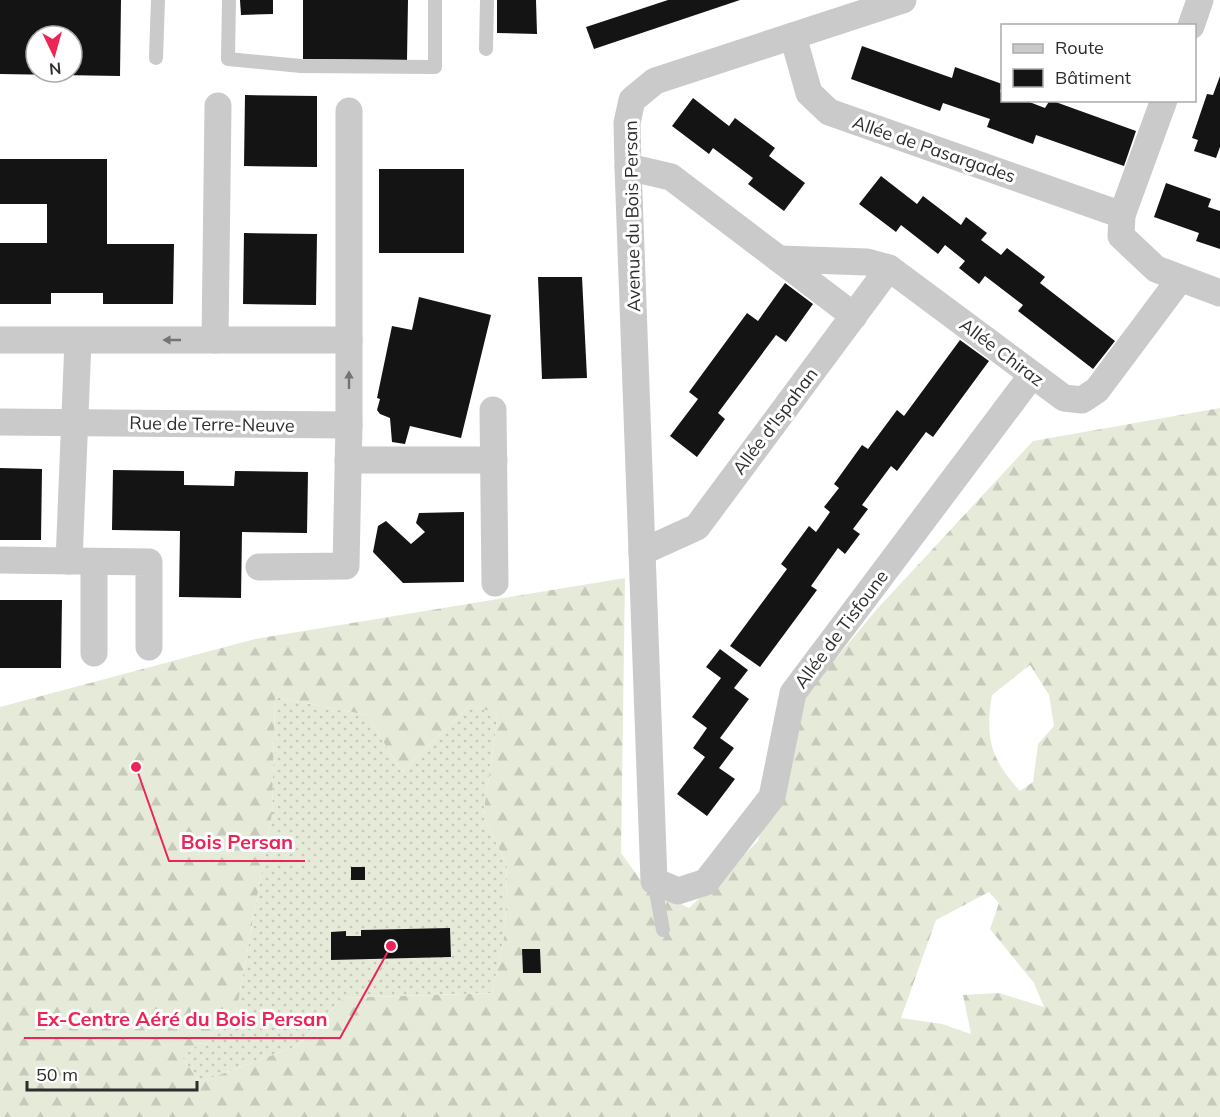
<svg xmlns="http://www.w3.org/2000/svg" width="1220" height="1117" viewBox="0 0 1220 1117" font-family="Mulish,sans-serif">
  <defs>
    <pattern id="grass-dots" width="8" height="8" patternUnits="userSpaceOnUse" patternTransform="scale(1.5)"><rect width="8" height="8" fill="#e6ebd9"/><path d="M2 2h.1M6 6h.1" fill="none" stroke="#c6cabb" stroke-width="1.8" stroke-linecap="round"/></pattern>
    <pattern id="forest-firs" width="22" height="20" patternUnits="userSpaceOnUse" patternTransform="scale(1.5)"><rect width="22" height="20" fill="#e6ebd9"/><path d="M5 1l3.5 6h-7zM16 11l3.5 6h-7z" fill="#c6cabb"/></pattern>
  </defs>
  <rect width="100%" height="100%" fill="#fff"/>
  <polygon fill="url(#grass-dots)" points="275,697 367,715 402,772 470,705 498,714 483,816 507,865 505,933 492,993 343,998 297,1046 200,1082 182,1057 236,1014 272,814"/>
  <path fill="url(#forest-firs)" fill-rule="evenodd" d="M1220,408v709h-1220v-410l255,-68 370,-61 -4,275 24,33 44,22 69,-67 30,-125 89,-107 156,-168zM1030,665l19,30 5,31 -16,18 -5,38 -13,9c-30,-33 -35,-53 -28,-96zM275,697l92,18 35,57 68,-67 28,9 -15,102 24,49 -2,68 -13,60 -149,5 -46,48 -97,36 -18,-25 54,-43 36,-200zM989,892l10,11 -9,26 44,54 10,24 -45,-14 -36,2 8,39 -29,-10 -41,-6 35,-98z"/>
  <g fill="#141414" fill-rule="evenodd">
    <path d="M0,0h121l-1,76 -120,-2zM36,36h36v36h-36z"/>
    <polygon points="240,0 273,0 273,14 241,15"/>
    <polygon points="303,0 408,0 407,60 303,59"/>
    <polygon points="497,0 536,0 537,34 497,33"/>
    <polygon points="668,0 740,0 594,49 586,27"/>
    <polygon points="862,46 952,78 955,67 1002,84 1000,92 1002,93 1002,100 1024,100 1045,108 1050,100 1136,131 1124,166 1036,135 1033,144 987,127 990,119 943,103 940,111 851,79"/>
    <polygon points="1220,76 1220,147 1216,158 1194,151 1198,140 1192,138 1207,94 1213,95"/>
    <polygon points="245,95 317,96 317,167 244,166"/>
    <polygon points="693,98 729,126 735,118 775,148 769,156 805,183 784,211 748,184 753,178 713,148 709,154 672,126"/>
    <polygon points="0,159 107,159 107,244 174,244 173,304 103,304 103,293 51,293 51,304 0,304 0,243 47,243 47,204 0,204"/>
    <rect x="379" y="169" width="85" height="84"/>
    <polygon points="881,176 917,204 923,196 961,225 966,217 987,233 981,240 1001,255 1007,248 1045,277 1040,283 1115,341 1093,369 1018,311 1023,305 985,276 979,284 959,268 965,261 945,245 938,254 901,225 896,232 859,204"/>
    <polygon points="1166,183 1211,199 1208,207 1220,211 1220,249 1196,241 1199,233 1154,217"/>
    <polygon points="244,233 317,234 316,305 243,304"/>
    <polygon points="538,277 582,277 587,378 542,379"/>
    <polygon points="785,283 813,304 786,342 776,335 718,413 725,419 697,457 670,436 698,399 689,392 747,313 758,321"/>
    <polygon points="419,297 491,315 461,438 410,426 405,444 392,442 390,418 380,414 377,410 380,399 377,398 392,326 412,330"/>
    <polygon points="960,340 989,361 933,437 926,432 897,471 891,466 862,505 868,509 853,529 860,534 845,554 838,548 811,586 817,590 760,667 730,646 787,569 781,564 809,526 816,532 830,512 824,507 839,488 834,484 862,445 868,449 897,410 904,416"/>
    <polygon points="0,468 42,469 41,540 0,540"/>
    <polygon points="113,470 184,471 184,485 234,486 235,471 308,472 307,533 242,532 241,598 179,597 180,531 112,530"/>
    <polygon points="464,512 464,582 403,583 373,552 378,526 386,521 411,544 425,532 416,523 419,513"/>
    <polygon points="0,600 62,600 61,668 0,668"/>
    <polygon points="720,649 748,670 734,688 749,699 720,738 734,748 719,768 735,779 707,816 677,794 705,757 693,748 707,728 692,717 721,678 706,667"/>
    <rect x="351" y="867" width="14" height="13"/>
    <polygon points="450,928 451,957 331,960 331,932 346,931 346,936 361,936 361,930"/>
    <polygon points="522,949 540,949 541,973 523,973"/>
  </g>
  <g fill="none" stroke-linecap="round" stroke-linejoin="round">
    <g stroke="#cacaca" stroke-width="14">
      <polyline points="229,0 228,59 301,66 435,67 435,0"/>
      <polyline points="486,49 487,0"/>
      <polyline points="156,58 158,0"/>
      <polyline points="654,881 663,930"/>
    </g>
    <g stroke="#cacaca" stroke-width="27">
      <polyline points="903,0 655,81 632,100 627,123 628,167 654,881 678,891 706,882 772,797 793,693 1032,375"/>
      <polyline points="1191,26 1200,0"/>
      <polyline points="793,36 809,93 829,112 1122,215"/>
      <polyline points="1164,100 1122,215 1121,236 1156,269 1220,293"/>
      <polyline points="628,167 671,177 854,316"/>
      <polyline points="779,259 867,262 889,268 1064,398 1082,400 1097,390 1180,279"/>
      <polyline points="0,340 349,340 349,425 0,422"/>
      <polyline points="215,340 218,106"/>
      <polyline points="349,340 349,111"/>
      <polyline points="493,410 495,583"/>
      <polyline points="348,460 494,460"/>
      <polyline points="642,552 697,527 889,268"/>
      <polyline points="0,560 149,562 149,647"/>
      <polyline points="69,561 78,341"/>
      <polyline points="259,567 346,566 349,425"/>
      <polyline points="94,653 94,562"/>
    </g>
  </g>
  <defs><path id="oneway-solid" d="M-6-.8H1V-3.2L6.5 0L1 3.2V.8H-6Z" transform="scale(1.5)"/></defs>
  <g fill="#747474">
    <use href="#oneway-solid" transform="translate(172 340) rotate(180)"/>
    <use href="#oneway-solid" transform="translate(349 380) rotate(-90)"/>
  </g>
  <g text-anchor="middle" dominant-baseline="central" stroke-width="6" stroke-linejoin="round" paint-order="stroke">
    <g font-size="18" fill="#2d2d2d" stroke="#fff">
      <text transform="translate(934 149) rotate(19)">Allée de Pasargades</text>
      <text transform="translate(632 216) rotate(-91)">Avenue du Bois Persan</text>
      <text transform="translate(1002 352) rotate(37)">Allée Chiraz</text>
      <text transform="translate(775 421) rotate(-53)">Allée d'Ispahan</text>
      <text transform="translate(212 424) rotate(1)">Rue de Terre-Neuve</text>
      <text transform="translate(841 629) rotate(-53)">Allée de Tisfoune</text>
    </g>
  </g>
  <path fill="none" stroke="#ed2557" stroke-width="2" d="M136 767L169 861H305M391 946L340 1038H24"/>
  <g fill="#ed2557" stroke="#fff" stroke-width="2">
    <circle cx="136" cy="767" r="6"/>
    <circle cx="391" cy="946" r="6"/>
  </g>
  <g font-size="20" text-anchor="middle" font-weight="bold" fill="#ed2557" stroke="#fff" stroke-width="6" stroke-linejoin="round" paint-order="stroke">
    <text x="237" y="849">Bois Persan</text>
    <text x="182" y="1026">Ex-Centre Aéré du Bois Persan</text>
  </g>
  <rect x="1001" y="24" width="195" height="78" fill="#ffffff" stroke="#ababab" stroke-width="1.5"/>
  <rect x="1013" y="44" width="30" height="9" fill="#cacaca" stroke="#ababab" stroke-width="1.5"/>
  <text x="1055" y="54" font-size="18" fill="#2d2d2d">Route</text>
  <rect x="1013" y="69" width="30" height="18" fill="#141414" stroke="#ababab" stroke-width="1.5"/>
  <text x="1055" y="84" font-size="18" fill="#2d2d2d">Bâtiment</text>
  <g transform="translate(54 54) rotate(175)"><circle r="28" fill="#ffffff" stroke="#ababab" stroke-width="1.5"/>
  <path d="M0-4.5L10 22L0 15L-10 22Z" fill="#ed2557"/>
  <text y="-9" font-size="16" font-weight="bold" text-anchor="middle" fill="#2d2d2d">N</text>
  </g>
  <path d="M27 1081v9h170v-9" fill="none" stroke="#2d2d2d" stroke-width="3"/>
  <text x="36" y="1081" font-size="18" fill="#2d2d2d" stroke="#ffffff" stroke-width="4.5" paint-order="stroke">50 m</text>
</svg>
